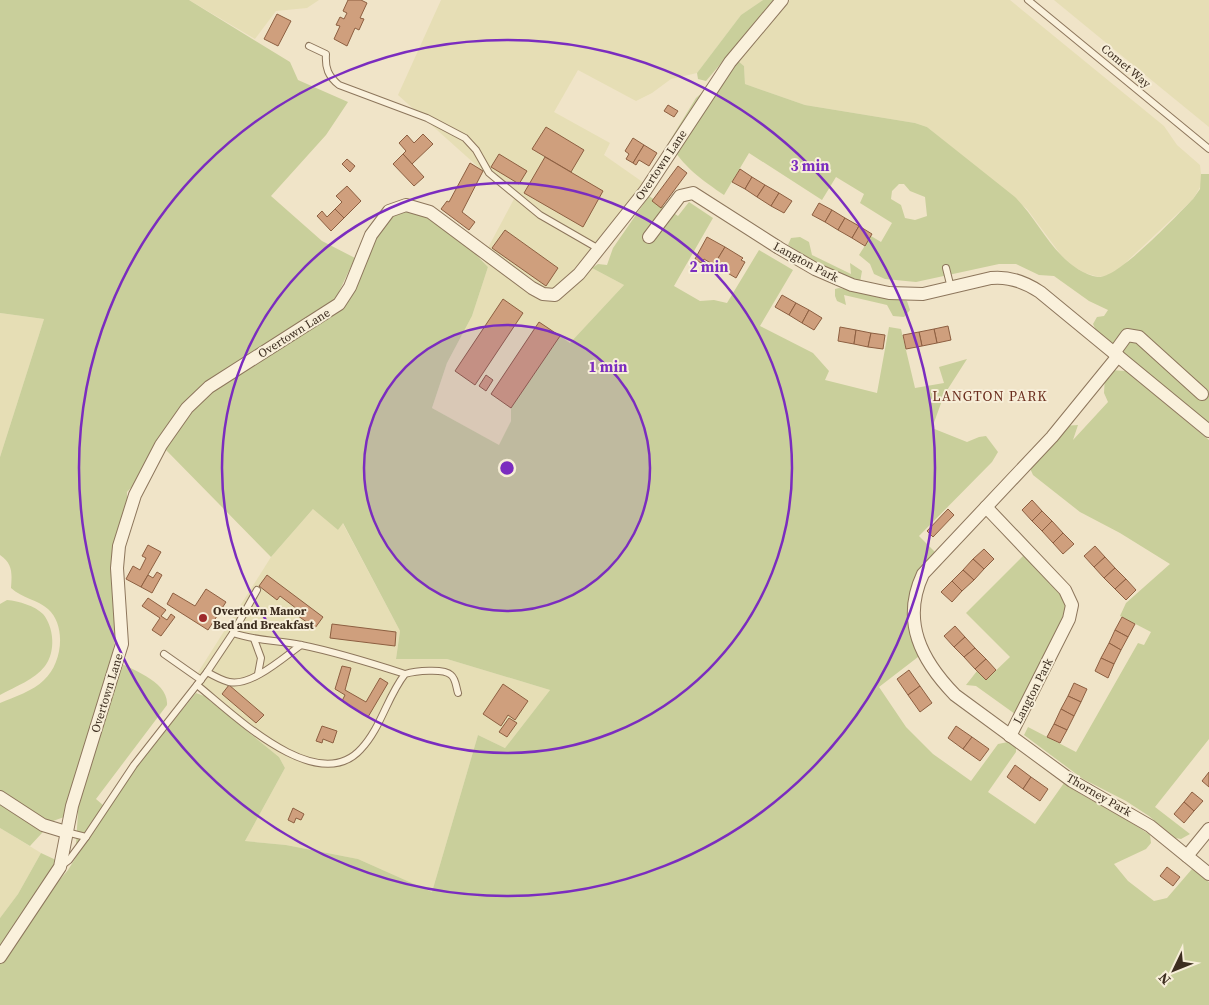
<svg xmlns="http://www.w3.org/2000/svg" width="1209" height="1005" viewBox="0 0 1209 1005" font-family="'Source Serif 4',serif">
  <rect width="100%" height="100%" fill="#f0e4c8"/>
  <g fill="#e6deb5">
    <polygon points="189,0 319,0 307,8 276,11 255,39"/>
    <polygon points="441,0 763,0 741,15 697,73 671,79 652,93 636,101 578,70 554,112 610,143 604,155 644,183 583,261 592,268 624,285 570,343 559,336 511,408 511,421 500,446 432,408 447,363 472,316 488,267 482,259 514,199 398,95"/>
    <polygon points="790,0 1010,0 1164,126 1177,145 1200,165 1202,183 1199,189 1193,199 1120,268 1110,275 1099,277 1085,273 1074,267 1061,255 1027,209 927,127 915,123 805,105 745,84 744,66 738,61"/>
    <polygon points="1054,0 1209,0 1209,127 1160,87"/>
    <polygon points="0,313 44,319 0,457"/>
    <polygon points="314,508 338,530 342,522 400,631 396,659 447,659 550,690 505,748 478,735 432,892 358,859 286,845 245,841 285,768 279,757 204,696 197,674 271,557"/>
    <polygon points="0,828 41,853 18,894 0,918"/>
  </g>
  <g fill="#c9cf9b" fill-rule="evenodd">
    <path d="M0,0h189l101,62 8,18 50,22 -22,33 -55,61 51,45 33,17 -18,38 51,-78 13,-8h16l44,29 27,28 -16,49 -25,47 -15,45 67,37 12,-24v-13l49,-72 10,7 54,-58 -32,-17 6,-4 9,1 6,-17 36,-52 29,20 11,-14 24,16 -39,68 26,15 14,-1 13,3 32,-53 34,20 -33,56 53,27 16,18 -4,9 52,13 12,-66 12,2 14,59 29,-5 -5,-16 28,-8 -23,36 -12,33 35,14 12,-5 7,-1 12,16 -6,10 -73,74 19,19 -24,31 4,71 -39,30 27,40 27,27 38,27 27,-37 10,-2 8,5v5l-28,40 47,32 29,-41c27,19 58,32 86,52l1,8 -5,6 -32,15 14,17 26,20 13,-3 25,-29 17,13v123h-1209v-87l18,-24 23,-41 15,7 -5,30 17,-20 10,-16 -2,-9 2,-33 -25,9 -23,25 -30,-18v-125c14,-6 33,-12 44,-23 18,-16 23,-54 4,-71 -10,-9 -26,-11 -37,-21 1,-15 2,-24 -11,-33v-98l44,-138 -44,-6zM166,450l105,107 42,-48 25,21 5,-7 57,108 -4,28h51l103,31 -45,58 -27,-13 -46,157 -74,-33 -72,-14 -41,-4 40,-73 -6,-11 -75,-61 -8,-3 -92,113 -8,-7 71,-94c2,-24 -37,-36 -55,-46l4,-28 -4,-82 15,-46v-11z"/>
    <polygon points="763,0 775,0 706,81 698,79 697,73 741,15"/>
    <path d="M738,61l6,5 1,18 60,21 110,18 12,4 88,70c18,18 29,41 47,59 10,10 22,19 36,21 20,2 79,-62 95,-78l7,-10 1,-15h8v250l-110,-87 -6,-13 4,-7 7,-1 4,-6 -19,-9 -35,-25 -15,-1 -23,-11h-17l-83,18 -31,-3 -11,-5 -4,-10 -11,-9 12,-19 10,6 11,-19 -32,-20 4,-9 -28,-17 -14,23 -73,-47 -25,42c-22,-15 -42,-29 -55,-53l27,-44zM899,184h5l6,7 15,6 2,19 -12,4 -10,-2 -4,-13 -10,-6 1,-8z"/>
    <polygon points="800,237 809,242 812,255 851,274 850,263 862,271 860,282 823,267 788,245 791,238"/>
    <polygon points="839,288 907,301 910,310 904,317 893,316 887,305 844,295 846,305 837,301 835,296 835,289"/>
    <polygon points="1110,370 1126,371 1209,440 1209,739 1155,807 1190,834 1181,839 1175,838 1149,816 1126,801 1083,779 1024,735 1028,727 1076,752 1138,643 1144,645 1151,632 1120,616 1126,603 1170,564 1120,533 1080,512 1033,475 1028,464 1063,426 1078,425 1073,440 1108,402 1104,393 1105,376"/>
    <polygon points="1024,555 1067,602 1067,609 1015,714 976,686 966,685 977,671 986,680 1010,657 966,613"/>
    <path d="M7,600c12,1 28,6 36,14 11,13 13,38 2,52 -11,14 -29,20 -45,29v-91z"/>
  </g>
  <g fill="#cf9f7d" stroke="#8d5f41">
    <polygon points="348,0 361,0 367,3 360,18 364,19 359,30 355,28 347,46 334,39 340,26 336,25 340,17 344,19 347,13 343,11"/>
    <polygon points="277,14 291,21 278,46 264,39"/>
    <polygon points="668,105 678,111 674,117 664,111"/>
    <polygon points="546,127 584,150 571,172 532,149"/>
    <polygon points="423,134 433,144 412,164 403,154 406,151 399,143 407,135 414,143"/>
    <polygon points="633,138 644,145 633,163 626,159 629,154 625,151"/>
    <polygon points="644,145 657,153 649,166 639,160 636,165 633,163"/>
    <polygon points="403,154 424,177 414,186 393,164"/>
    <polygon points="499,154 527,171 519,184 491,167"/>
    <polygon points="545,157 603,191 583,227 524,193"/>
    <polygon points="347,159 355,166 350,172 342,164"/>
    <polygon points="470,163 483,171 462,212 475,222 469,230 441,209 447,201 449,202"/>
    <polygon points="678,166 687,173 661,208 652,201"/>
    <polygon points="740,169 752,177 745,189 732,182"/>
    <polygon points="752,177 765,185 757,197 745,189"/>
    <polygon points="765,185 779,193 771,206 757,197"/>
    <polygon points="347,186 361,201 344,218 335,209 342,202 336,196"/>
    <polygon points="779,193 792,201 784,213 771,206"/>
    <polygon points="819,203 832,210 825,222 812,215"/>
    <polygon points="335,209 344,218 331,231 317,216 322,211 327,217"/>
    <polygon points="832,210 845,218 838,230 825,222"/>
    <polygon points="845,218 859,226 852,238 838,230"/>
    <polygon points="859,226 872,234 865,246 852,238"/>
    <polygon points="505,230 558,268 546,286 492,248"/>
    <polygon points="707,237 725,247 714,265 704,259 701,263 695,259"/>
    <polygon points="725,247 743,258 741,260 745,262 736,278 714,265"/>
    <polygon points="782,295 796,303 789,315 775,307"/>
    <polygon points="503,299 523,313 475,385 455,371"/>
    <polygon points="796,303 809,310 802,323 789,315"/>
    <polygon points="809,310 822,318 814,330 802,323"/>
    <polygon points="539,322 560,336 511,408 491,394"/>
    <polygon points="948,326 951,340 937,343 934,329"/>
    <polygon points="840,327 856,330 854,344 838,341"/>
    <polygon points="934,329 937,343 922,346 919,332"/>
    <polygon points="856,330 871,333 868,347 854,344"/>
    <polygon points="919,332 922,346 906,349 903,335"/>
    <polygon points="871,333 885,335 883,349 868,347"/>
    <polygon points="486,375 493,380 486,391 479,386"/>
    <polygon points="1032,500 1042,511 1032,521 1022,510"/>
    <polygon points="948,509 954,515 933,537 927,531"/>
    <polygon points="1042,511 1052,521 1042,531 1032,521"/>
    <polygon points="1052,521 1063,533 1053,543 1042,531"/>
    <polygon points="1063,533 1074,544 1063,554 1053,543"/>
    <polygon points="148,545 161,552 141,587 126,579 133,566 140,570 146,558 142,556"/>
    <polygon points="1095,546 1105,557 1094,567 1084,556"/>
    <polygon points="984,549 994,559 984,569 973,559"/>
    <polygon points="1105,557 1115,568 1104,578 1094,567"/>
    <polygon points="973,559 984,569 974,580 963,570"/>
    <polygon points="1115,568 1126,579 1115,589 1104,578"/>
    <polygon points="963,570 974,580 962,591 952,581"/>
    <polygon points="157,572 162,575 152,593 141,587 148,575 153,578"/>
    <polygon points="267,575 323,617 315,628 294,613 297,609 280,596 277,600 259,586"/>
    <polygon points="1126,579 1136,590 1126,600 1115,589"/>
    <polygon points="952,581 962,591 952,602 941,592"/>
    <polygon points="206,589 226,602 208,630 167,604 173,593 195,606"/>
    <polygon points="148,598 166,610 161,616 167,620 171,614 175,617 161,636 152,630 160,618 142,606"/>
    <polygon points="1122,617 1135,624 1128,637 1115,630"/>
    <polygon points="332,624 396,632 395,646 330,638"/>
    <polygon points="955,626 965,637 954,647 944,636"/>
    <polygon points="1115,630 1128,637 1121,650 1109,643"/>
    <polygon points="965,637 975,648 964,657 954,647"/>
    <polygon points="1109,643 1121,650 1114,664 1101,658"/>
    <polygon points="975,648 986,659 975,669 964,657"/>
    <polygon points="1101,658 1114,664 1108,678 1095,671"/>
    <polygon points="986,659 996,670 986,680 975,669"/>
    <polygon points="342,666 351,668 345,690 366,702 380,678 388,683 368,717 342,701 345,695 335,689"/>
    <polygon points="909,670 920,686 908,695 897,679"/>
    <polygon points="1074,683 1087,689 1081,702 1068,696"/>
    <polygon points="503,684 528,701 515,720 508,715 501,726 483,714"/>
    <polygon points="229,685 264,715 256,723 222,694"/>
    <polygon points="920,686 932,703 920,712 908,695"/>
    <polygon points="1068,696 1081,702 1074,716 1061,709"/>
    <polygon points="1061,709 1074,716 1067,730 1054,724"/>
    <polygon points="509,718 517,723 507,737 499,732"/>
    <polygon points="1054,724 1067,730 1060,743 1047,737"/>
    <polygon points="322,726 337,731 333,743 323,739 322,743 316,741"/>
    <polygon points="956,726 972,737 963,749 948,738"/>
    <polygon points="972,737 989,749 980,761 963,749"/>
    <polygon points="1015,765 1031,777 1023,789 1007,777"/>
    <polygon points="1209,772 1209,787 1202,781"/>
    <polygon points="1031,777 1048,789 1040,801 1023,789"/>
    <polygon points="1192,792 1203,801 1194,811 1184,802"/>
    <polygon points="1184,802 1194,811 1184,823 1174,814"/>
    <polygon points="293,808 304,814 301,820 296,818 294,823 288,820"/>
    <polygon points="1167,867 1180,877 1173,886 1160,876"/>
  </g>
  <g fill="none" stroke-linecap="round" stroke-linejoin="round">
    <defs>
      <g id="service">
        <polyline points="1028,0 1209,149"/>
        <path d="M309,46l17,8c-1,14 2,22 13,31l88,33 38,20 11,12 13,23 51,42 59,34"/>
        <polyline points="946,268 951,288"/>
        <path d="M233,633c22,8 45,7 68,12 35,7 70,18 104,29"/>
        <polyline points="254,639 261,658 258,674"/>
        <polyline points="164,654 201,680"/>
        <path d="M207,672c7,4 14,8 22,10 22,5 55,-25 72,-37"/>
        <path d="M197,685c34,27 120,113 164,64 20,-21 26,-52 44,-75 10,-3 39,-6 46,1 5,4 5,12 7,18"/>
        <polyline points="66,832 86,837 134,765 207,672 233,633 257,590"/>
        <polyline points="61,866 69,860 86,837"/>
      </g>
      <g id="minor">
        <path d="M649,237l31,-41 13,-3 86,55 36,21 37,16 37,8 34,1 68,-16c18,-2 34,4 49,14l169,139"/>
        <polyline points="1114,353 1127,335 1139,337 1202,394"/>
        <path d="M1118,356l-66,81 -129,137c-22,47 -2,86 32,121l117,86 78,45 59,48"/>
        <polyline points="986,507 1065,590 1072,605 1069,619 1010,736"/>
        <polyline points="0,797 43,825 66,832"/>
        <polyline points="1187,856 1209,829"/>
        <polyline points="0,957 60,867 72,806 122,644 117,568 119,546 135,495 161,445 187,408 209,387 339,304 350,287 371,235 389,211 406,205 430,212 532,288 543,294 555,295 579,274 645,191 730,62 782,0"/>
      </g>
    </defs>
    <use href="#service" stroke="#8d765c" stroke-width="8"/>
    <use href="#minor" stroke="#8d765c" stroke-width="14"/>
    <use href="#service" stroke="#faf1dc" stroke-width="6"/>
    <use href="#minor" stroke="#faf1dc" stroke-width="12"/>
  </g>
  <circle cx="507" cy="468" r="143" fill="#7b2cbf" fill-opacity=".12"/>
  <g fill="none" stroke="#7b2cbf" stroke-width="2.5">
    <circle cx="507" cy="468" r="143"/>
    <circle cx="507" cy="468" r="285"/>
    <circle cx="507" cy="468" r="428"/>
  </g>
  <circle fill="#9e2a2b" stroke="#f7eed8" stroke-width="2" cx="203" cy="618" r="5"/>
  <g text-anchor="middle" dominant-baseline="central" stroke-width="4" stroke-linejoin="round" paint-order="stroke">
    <g font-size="12" fill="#3d2e20" stroke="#f7eed8">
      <text transform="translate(1126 66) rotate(40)">Comet Way</text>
      <text transform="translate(661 165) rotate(-56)">Overtown Lane</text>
      <text transform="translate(806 262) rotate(28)">Langton Park</text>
      <text transform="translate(294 333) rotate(-32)">Overtown Lane</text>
      <text transform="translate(1033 691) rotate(-63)">Langton Park</text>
      <text transform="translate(107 693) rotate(-73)">Overtown Lane</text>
      <text transform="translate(1099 795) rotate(30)">Thorney Park</text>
    </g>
    <g font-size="12" font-weight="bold" fill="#3d2e20" stroke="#f7eed8" text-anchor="start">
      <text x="213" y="611">Overtown Manor<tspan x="213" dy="14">Bed and Breakfast</tspan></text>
    </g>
    <g font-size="14" letter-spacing="1" fill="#6b2e1e" stroke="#f7eed8">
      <text x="990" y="396">LANGTON PARK</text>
    </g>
  </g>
  <circle cx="507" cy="468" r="8" fill="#7b2cbf" stroke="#f7eed8" stroke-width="2.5"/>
  <g font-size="15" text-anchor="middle" font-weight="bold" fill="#7b2cbf" stroke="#f7eed8" stroke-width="4" stroke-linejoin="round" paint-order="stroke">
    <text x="810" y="171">3 min</text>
    <text x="709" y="272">2 min</text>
    <text x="608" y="372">1 min</text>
  </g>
  <g transform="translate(1174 970) rotate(227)" stroke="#f7eed8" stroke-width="4" paint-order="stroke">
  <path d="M0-4L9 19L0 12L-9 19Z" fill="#3d2e20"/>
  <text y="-8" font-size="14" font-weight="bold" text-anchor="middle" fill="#3d2e20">N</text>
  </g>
</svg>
